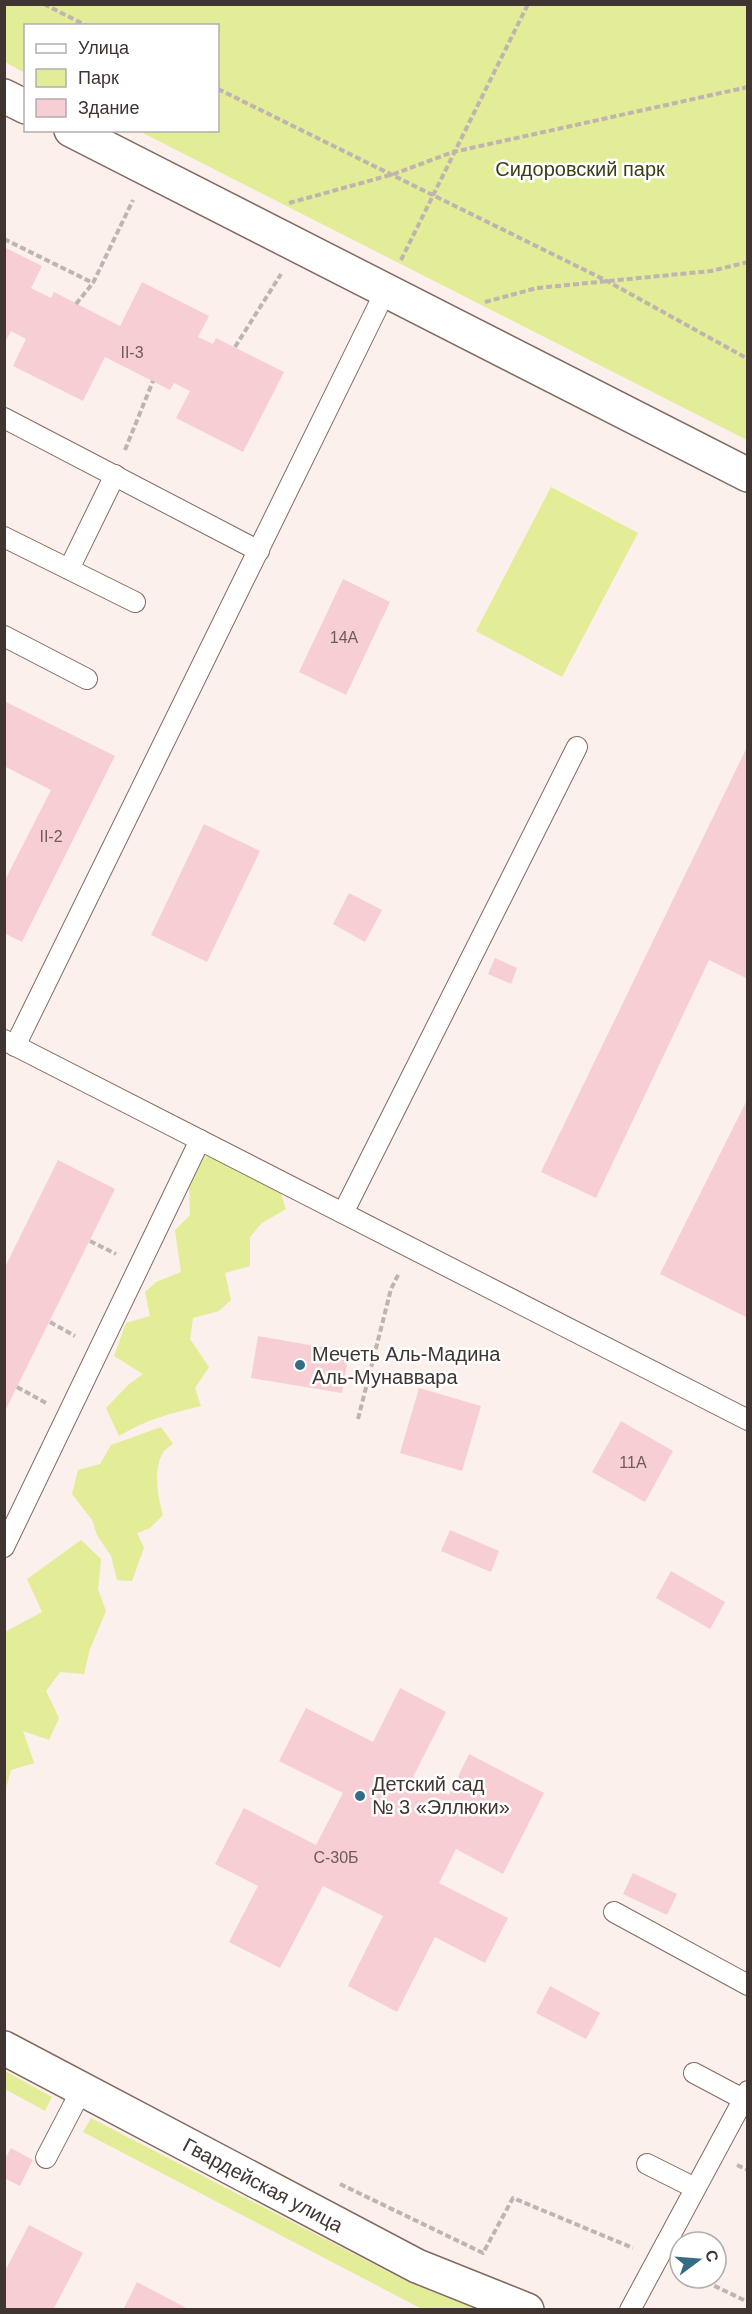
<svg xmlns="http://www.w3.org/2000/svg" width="752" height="2314" viewBox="0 0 752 2314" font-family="Arial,sans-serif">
  <rect width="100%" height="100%" fill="#fbf0eb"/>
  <g fill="#e3ec97">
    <polygon points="4,5 747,5 747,440 139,131 218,130 218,26 26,26 25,73 5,62"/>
    <polygon points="551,487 638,533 562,677 476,631"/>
    <path d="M205,1156l39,13 34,16 8,24 -24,14 -12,14v29l-25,7 6,27 -12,11 -26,7 -3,21 19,28 -14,21 6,18c-30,7 -56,14 -82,30l-13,-28 22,-23 15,-11 -29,-18 12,-33 24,-7 -5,-24 11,-10 25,-10 -6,-42 15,-15 -1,-27z"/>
    <path d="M161,1427l12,17c-3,2 -9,6 -11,10 -9,18 -4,43 1,61l-13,13 -13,5 7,15 -12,33 -15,-1 -6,-24 -14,-21 -5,-15 -20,-26 6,-24 22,-6 11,-19z"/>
    <polygon points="81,1540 101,1559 98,1589 106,1611 90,1649 84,1674 60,1672 46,1691 59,1718 49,1740 23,1731 34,1763 11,1770 5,1792 5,1632 42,1612 27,1579"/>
    <polygon points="5,2071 52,2097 45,2111 5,2089"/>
    <polygon points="91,2118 406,2281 478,2309 422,2309 83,2132"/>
  </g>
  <g fill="#f7ced3">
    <polygon points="4,247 42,266 31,288 51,298 54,292 120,326 142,282 209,316 198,337 213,344 216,338 284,372 243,452 176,418 190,391 174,383 170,390 105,357 83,401 13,366 26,339 11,331 4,344"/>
    <polygon points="343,579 390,602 346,695 299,672"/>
    <polygon points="4,701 115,756 22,942 4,933 4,882 51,790 4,766"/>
    <polygon points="748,745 748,979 709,960 596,1198 541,1172"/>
    <polygon points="204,824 260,851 207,962 151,935"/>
    <polygon points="349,893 382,910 365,942 333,924"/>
    <polygon points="495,958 517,968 511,984 488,974"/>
    <polygon points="748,1098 748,1318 660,1274"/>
    <polygon points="58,1160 115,1189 4,1413 4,1269"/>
    <polygon points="258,1336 349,1352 342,1393 251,1378"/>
    <polygon points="419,1388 481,1406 462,1471 400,1453"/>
    <polygon points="621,1421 673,1451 645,1502 592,1472"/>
    <polygon points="450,1530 499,1551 491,1572 441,1551"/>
    <polygon points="671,1571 725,1602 710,1629 656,1598"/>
    <polygon points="400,1688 446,1712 413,1777 449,1795 469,1754 544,1793 503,1874 456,1849 439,1883 508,1918 485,1963 435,1937 397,2012 348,1986 383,1916 323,1886 280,1968 229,1942 258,1886 215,1864 244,1808 316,1845 343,1793 279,1761 306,1708 373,1742"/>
    <polygon points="633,1873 677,1894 667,1915 623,1894"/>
    <polygon points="550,1986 600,2013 586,2039 536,2013"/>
    <polygon points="11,2148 33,2160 20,2186 4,2178 4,2161"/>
    <polygon points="29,2225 83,2253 53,2310 4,2310 4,2273"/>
    <polygon points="137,2282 190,2310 123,2310"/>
  </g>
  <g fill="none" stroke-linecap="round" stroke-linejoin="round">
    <defs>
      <g id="service">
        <polyline points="4,418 259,551"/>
        <polyline points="4,537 135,602"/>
        <polyline points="69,569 115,475"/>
        <polyline points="4,636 87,679"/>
        <polyline points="4,1040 748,1420"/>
        <polyline points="15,1046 386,290"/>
        <polyline points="343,1213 577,747"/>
        <polyline points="4,1547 200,1140"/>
        <polyline points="614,1912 748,1985"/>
        <polyline points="694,2073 743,2099"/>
        <polyline points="46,2158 82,2089"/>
        <polyline points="647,2164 695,2188"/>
        <polyline points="630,2310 748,2091"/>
      </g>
      <g id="tertiary">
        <polyline points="4,96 26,107"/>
        <polyline points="71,130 748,475"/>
        <polyline points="4,2048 417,2266 527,2310"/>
      </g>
    </defs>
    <use href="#service" stroke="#826a5f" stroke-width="22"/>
    <use href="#tertiary" stroke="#826a5f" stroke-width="36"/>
    <g stroke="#bfb4b0" stroke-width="4" stroke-dasharray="6 3" stroke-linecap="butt">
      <polyline points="44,4 87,26"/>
      <polyline points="218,89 607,281 748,359"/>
      <polyline points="289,203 394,174 453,152 748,87"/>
      <polyline points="4,239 93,283"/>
      <polyline points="401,260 528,4"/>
      <polyline points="485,302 537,288 711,271 748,262"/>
      <polyline points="76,304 93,283 133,200"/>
      <polyline points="235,347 281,274"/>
      <polyline points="125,450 153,381"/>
      <polyline points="90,1241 116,1254"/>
      <polyline points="50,1322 75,1336"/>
      <polyline points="17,1387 46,1403"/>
      <polyline points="358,1419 391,1289 399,1273"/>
      <polyline points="737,2165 748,2170"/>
      <polyline points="340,2184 483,2253 513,2198 633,2248"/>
      <polyline points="698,2278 748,2302"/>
    </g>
    <use href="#service" stroke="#fff" stroke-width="20"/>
    <use href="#tertiary" stroke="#fff" stroke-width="33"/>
  </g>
  <g fill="#356b86" stroke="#fff" stroke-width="2">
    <circle cx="300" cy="1365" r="6"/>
    <circle cx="360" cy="1796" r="6"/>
  </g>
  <g text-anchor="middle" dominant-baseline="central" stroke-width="5" stroke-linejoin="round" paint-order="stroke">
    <g font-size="16" fill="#6e5b5a">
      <text x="132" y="352">II-3</text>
      <text x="344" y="637">14А</text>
      <text x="51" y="836">II-2</text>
      <text x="633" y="1462">11А</text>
      <text x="336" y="1857">С-30Б</text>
    </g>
    <g font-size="20" fill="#3b3e18" stroke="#fff">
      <text x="580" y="169">Сидоровский парк</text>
    </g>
    <g font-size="20" fill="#403531" stroke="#fff" text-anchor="start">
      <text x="312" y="1354">Мечеть Аль-Мадина<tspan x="312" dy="23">Аль-Мунаввара</tspan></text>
      <text x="372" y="1784">Детский сад<tspan x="372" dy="23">№ 3 «Эллюки»</tspan></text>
    </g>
    <g font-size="20" fill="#403531" stroke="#fff">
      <text transform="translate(263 2185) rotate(28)">Гвардейская улица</text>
    </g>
  </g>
  <rect width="752" height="2314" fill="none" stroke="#403531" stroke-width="12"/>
  <rect x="24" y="24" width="195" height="108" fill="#ffffff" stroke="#b3aead" stroke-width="1.5"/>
  <rect x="36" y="44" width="30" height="9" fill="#ffffff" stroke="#b3aead" stroke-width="1.5"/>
  <text x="78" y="54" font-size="18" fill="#403531">Улица</text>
  <rect x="36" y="69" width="30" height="18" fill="#e3ec97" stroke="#b3aead" stroke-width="1.5"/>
  <text x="78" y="84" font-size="18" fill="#403531">Парк</text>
  <rect x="36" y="99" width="30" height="18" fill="#f7ced3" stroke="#b3aead" stroke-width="1.5"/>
  <text x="78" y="114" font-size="18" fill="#403531">Здание</text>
  <g transform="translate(698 2260) rotate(74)"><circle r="28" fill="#ffffff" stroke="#b3aead" stroke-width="1.5"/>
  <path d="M0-4.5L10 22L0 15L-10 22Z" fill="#356b86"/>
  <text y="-9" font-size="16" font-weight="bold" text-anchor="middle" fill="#403531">С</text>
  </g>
</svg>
